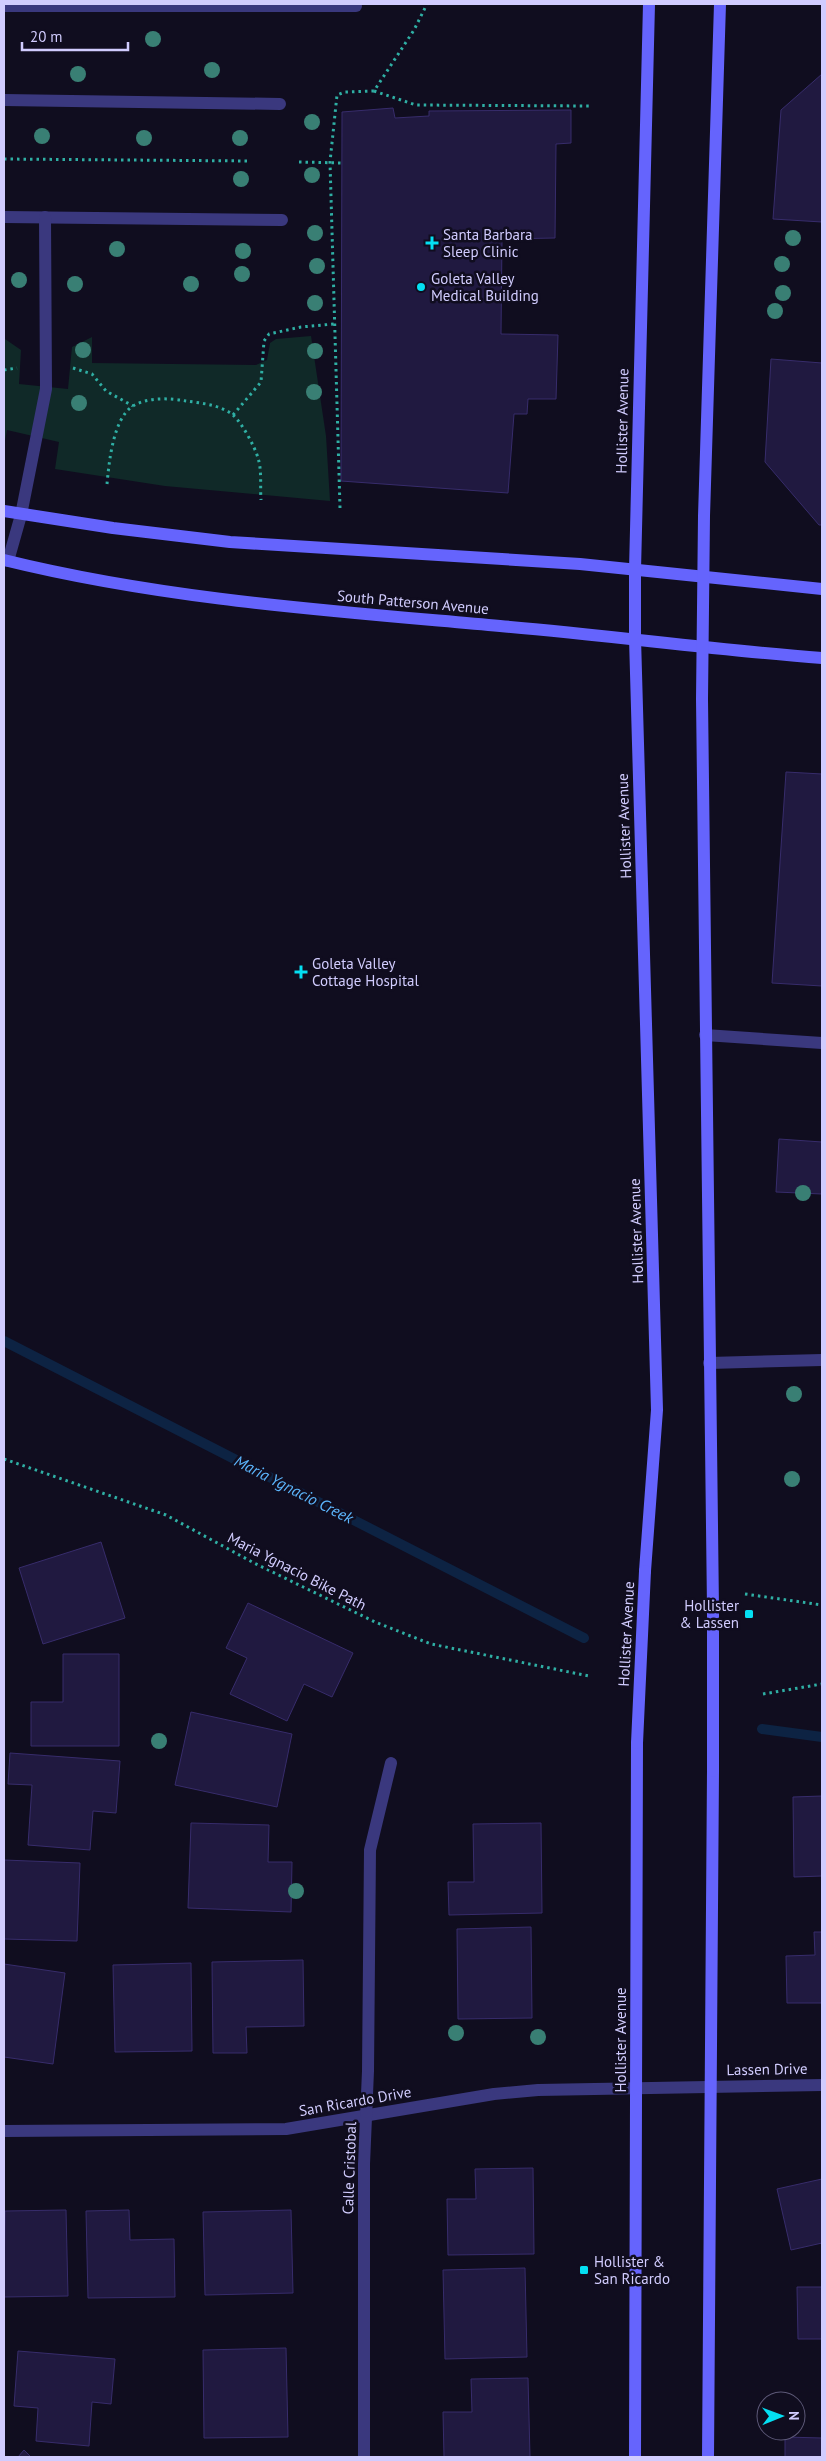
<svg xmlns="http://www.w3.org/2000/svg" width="826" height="2461" viewBox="0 0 826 2461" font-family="'PT Sans',sans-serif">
  <rect width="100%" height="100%" fill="#100d1f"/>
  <polygon fill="#102928" points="311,336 326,436 330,501 165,486 55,469 59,442 7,430 4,446 5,339 21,350 19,384 68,389 72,347 92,337 92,363 256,365 267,360 270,343 276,339"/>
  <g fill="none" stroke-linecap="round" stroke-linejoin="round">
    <g stroke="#0d2343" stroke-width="10">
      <polyline points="4,1341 584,1638"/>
      <polyline points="762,1729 822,1737"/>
    </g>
  </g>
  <g fill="#201940" stroke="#372c6b">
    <polygon points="822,74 822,222 773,219 781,110"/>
    <polygon points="393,108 395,118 429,116 429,111 571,110 571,143 556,144 555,238 502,239 501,334 558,335 556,399 528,399 527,414 514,414 508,493 341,481 342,112"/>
    <polygon points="771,359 822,363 822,525 819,525 765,462"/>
    <polygon points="786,772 822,774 822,986 772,983"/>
    <polygon points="779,1139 822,1142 822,1194 776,1192"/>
    <polygon points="101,1542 125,1618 43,1644 19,1568"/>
    <polygon points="248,1603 353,1653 332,1697 304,1684 287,1721 230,1694 247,1658 226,1648"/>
    <polygon points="63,1654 119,1654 119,1746 31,1746 31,1702 63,1702"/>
    <polygon points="191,1712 292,1734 277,1807 175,1785"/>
    <polygon points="10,1753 120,1761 116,1813 93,1811 90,1850 28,1845 32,1785 8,1784"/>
    <polygon points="822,1796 822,1876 794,1877 793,1797"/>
    <polygon points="191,1823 269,1825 268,1862 292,1862 291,1912 188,1908"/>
    <polygon points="541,1823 542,1913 449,1915 448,1882 474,1882 473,1824"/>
    <polygon points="4,1860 80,1863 77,1941 4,1939"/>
    <polygon points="531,1927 532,2018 458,2019 457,1929"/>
    <polygon points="814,1932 822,1932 822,2003 787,2003 786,1956 815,1955"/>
    <polygon points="303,1960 304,2026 246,2027 247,2053 213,2053 212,1962"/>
    <polygon points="191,1963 192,2051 115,2052 113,1965"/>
    <polygon points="4,1964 65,1973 53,2064 4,2057"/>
    <polygon points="533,2168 534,2254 448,2255 447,2199 476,2199 475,2169"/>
    <polygon points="822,2179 822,2243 791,2250 777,2189"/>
    <polygon points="66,2210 68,2296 4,2297 5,2211"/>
    <polygon points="129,2210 130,2240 174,2239 175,2297 88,2298 86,2211"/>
    <polygon points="291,2210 293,2293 205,2295 203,2212"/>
    <polygon points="525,2268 527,2357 445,2359 443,2270"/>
    <polygon points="797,2287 822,2287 822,2339 798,2339"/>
    <polygon points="286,2348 288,2437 204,2438 203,2350"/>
    <polygon points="18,2351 115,2359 111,2404 92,2402 89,2446 36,2441 38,2408 14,2406"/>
    <polygon points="528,2378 530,2457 444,2457 443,2412 472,2412 471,2379"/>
    <polygon points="785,2437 822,2438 822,2457 785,2457"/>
    <polygon points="24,2450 31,2457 18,2457"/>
  </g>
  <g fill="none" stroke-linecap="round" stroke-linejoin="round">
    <g stroke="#2fafa4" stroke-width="3" stroke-dasharray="2.5 4" stroke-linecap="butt">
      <polyline points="374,91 416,105 590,106"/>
      <polyline points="4,159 251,161"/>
      <polyline points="299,162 341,163"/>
      <polyline points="73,368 92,374 106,391 133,406"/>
      <polyline points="4,370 17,368"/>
      <polyline points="233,415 261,382 264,341 269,334 301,327 334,324"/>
      <path d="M107,484c2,-21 6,-66 26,-78 14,-9 37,-8 53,-5 15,2 35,4 47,14 9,8 22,32 25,43 4,12 2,29 3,42"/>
      <polyline points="340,508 330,162 337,95 345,92 374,91 414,30 427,4"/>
      <polyline points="4,1459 166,1515 254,1563 375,1622 431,1644 589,1676"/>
      <polyline points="745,1594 822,1605"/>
      <polyline points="763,1694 822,1684"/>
    </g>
    <g stroke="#3a387e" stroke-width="12">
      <polyline points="4,6 356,6"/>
      <polyline points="4,100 280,104"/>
      <polyline points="4,217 282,220"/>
      <polyline points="8,561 21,515 46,389 45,217"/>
      <polyline points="705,1035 822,1043"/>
      <polyline points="709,1363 822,1360"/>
    </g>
    <g stroke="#3a387e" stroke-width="12">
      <polyline points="4,2131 286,2129 494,2094 538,2090 822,2085"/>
      <polyline points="364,2457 364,2164 368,2071 370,1850 391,1763"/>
    </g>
    <g stroke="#6564fd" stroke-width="12">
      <polyline points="4,511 113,528 230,542 580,564 822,589"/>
      <path d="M4,560c162,40 330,51 496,66 108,9 215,24 322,32"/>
      <polyline points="645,1571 657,1410 635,638 635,570 649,4"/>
      <polyline points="713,1609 702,699 704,516 720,4"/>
      <polyline points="635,2457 637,1743"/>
      <polyline points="708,2457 713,1771"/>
    </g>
    <g stroke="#6564fd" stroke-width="12">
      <polyline points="713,1609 713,1771"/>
      <polyline points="637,1743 645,1571"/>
    </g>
  </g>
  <g fill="#397f74">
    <circle cx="153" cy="39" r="8"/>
    <circle cx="212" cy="70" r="8"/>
    <circle cx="78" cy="74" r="8"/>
    <circle cx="312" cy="122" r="8"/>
    <circle cx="42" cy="136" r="8"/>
    <circle cx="144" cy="138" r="8"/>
    <circle cx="240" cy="138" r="8"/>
    <circle cx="312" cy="175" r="8"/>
    <circle cx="241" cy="179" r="8"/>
    <circle cx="315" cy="233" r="8"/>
    <circle cx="793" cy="238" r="8"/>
    <circle cx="117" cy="249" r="8"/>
    <circle cx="243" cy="251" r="8"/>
    <circle cx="782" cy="264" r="8"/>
    <circle cx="317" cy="266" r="8"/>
    <circle cx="242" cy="274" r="8"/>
    <circle cx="19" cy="280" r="8"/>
    <circle cx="75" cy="284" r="8"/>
    <circle cx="191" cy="284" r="8"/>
    <circle cx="783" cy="293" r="8"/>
    <circle cx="315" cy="303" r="8"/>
    <circle cx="775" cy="311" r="8"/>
    <circle cx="83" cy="350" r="8"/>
    <circle cx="315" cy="351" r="8"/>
    <circle cx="314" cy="392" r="8"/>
    <circle cx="79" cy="403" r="8"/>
    <circle cx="803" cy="1193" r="8"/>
    <circle cx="794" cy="1394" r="8"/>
    <circle cx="792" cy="1479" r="8"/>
    <circle cx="159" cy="1741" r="8"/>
    <circle cx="296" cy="1891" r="8"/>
    <circle cx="456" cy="2033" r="8"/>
    <circle cx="538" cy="2037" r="8"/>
  </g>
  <g fill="#04dff2" stroke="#100d1f" stroke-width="2">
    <path d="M429.5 235.5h5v5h5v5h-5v5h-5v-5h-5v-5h5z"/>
    <circle cx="421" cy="287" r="5"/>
    <path d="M298.5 964.5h5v5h5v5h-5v5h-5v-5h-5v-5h5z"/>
    <rect x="744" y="1609" width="10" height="10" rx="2.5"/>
    <rect x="579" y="2265" width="10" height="10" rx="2.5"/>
  </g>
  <g text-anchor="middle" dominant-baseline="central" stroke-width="5" stroke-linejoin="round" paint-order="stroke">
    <g font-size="15" fill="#d1ccfe" stroke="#100d1f" text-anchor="start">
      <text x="443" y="234">Santa Barbara<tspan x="443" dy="17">Sleep Clinic</tspan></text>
      <text x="431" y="278">Goleta Valley<tspan x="431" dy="17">Medical Building</tspan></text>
      <text x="312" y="963">Goleta Valley<tspan x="312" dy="17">Cottage Hospital</tspan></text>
      <text x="739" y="1605" text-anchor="end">Hollister<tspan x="739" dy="17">&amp; Lassen</tspan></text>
      <text x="594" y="2261">Hollister &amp;<tspan x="594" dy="17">San Ricardo</tspan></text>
    </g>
    <g font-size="15" fill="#d1ccfe" stroke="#100d1f">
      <text transform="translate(622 421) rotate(-89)">Hollister Avenue</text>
      <text transform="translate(413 602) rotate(5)">South Patterson Avenue</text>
      <text transform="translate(624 826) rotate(-92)">Hollister Avenue</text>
      <text transform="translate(636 1231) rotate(-92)">Hollister Avenue</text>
      <text transform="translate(297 1571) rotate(27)">Maria Ygnacio Bike Path</text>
      <text transform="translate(626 1634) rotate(-87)">Hollister Avenue</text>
      <text transform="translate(620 2040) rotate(-90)">Hollister Avenue</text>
      <text transform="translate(767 2069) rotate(-1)">Lassen Drive</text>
      <text transform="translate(355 2101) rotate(-10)">San Ricardo Drive</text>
      <text transform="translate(349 2168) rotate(-88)">Calle Cristobal</text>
    </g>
    <g font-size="16" font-style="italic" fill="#5cb5fc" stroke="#100d1f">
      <text transform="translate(294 1489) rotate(27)">Maria Ygnacio Creek</text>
    </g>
  </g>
  <rect width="826" height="2461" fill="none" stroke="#d1ccfe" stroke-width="10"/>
  <g transform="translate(781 2416) rotate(89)"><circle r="24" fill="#100d1f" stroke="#5d5978"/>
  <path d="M0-4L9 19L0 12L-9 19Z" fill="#04dff2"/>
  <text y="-8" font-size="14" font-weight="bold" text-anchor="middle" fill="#d1ccfe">N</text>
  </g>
  <path d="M22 42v8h106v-8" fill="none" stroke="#d1ccfe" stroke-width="2.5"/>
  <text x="30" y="42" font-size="15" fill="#d1ccfe" stroke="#100d1f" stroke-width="4" paint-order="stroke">20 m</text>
</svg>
